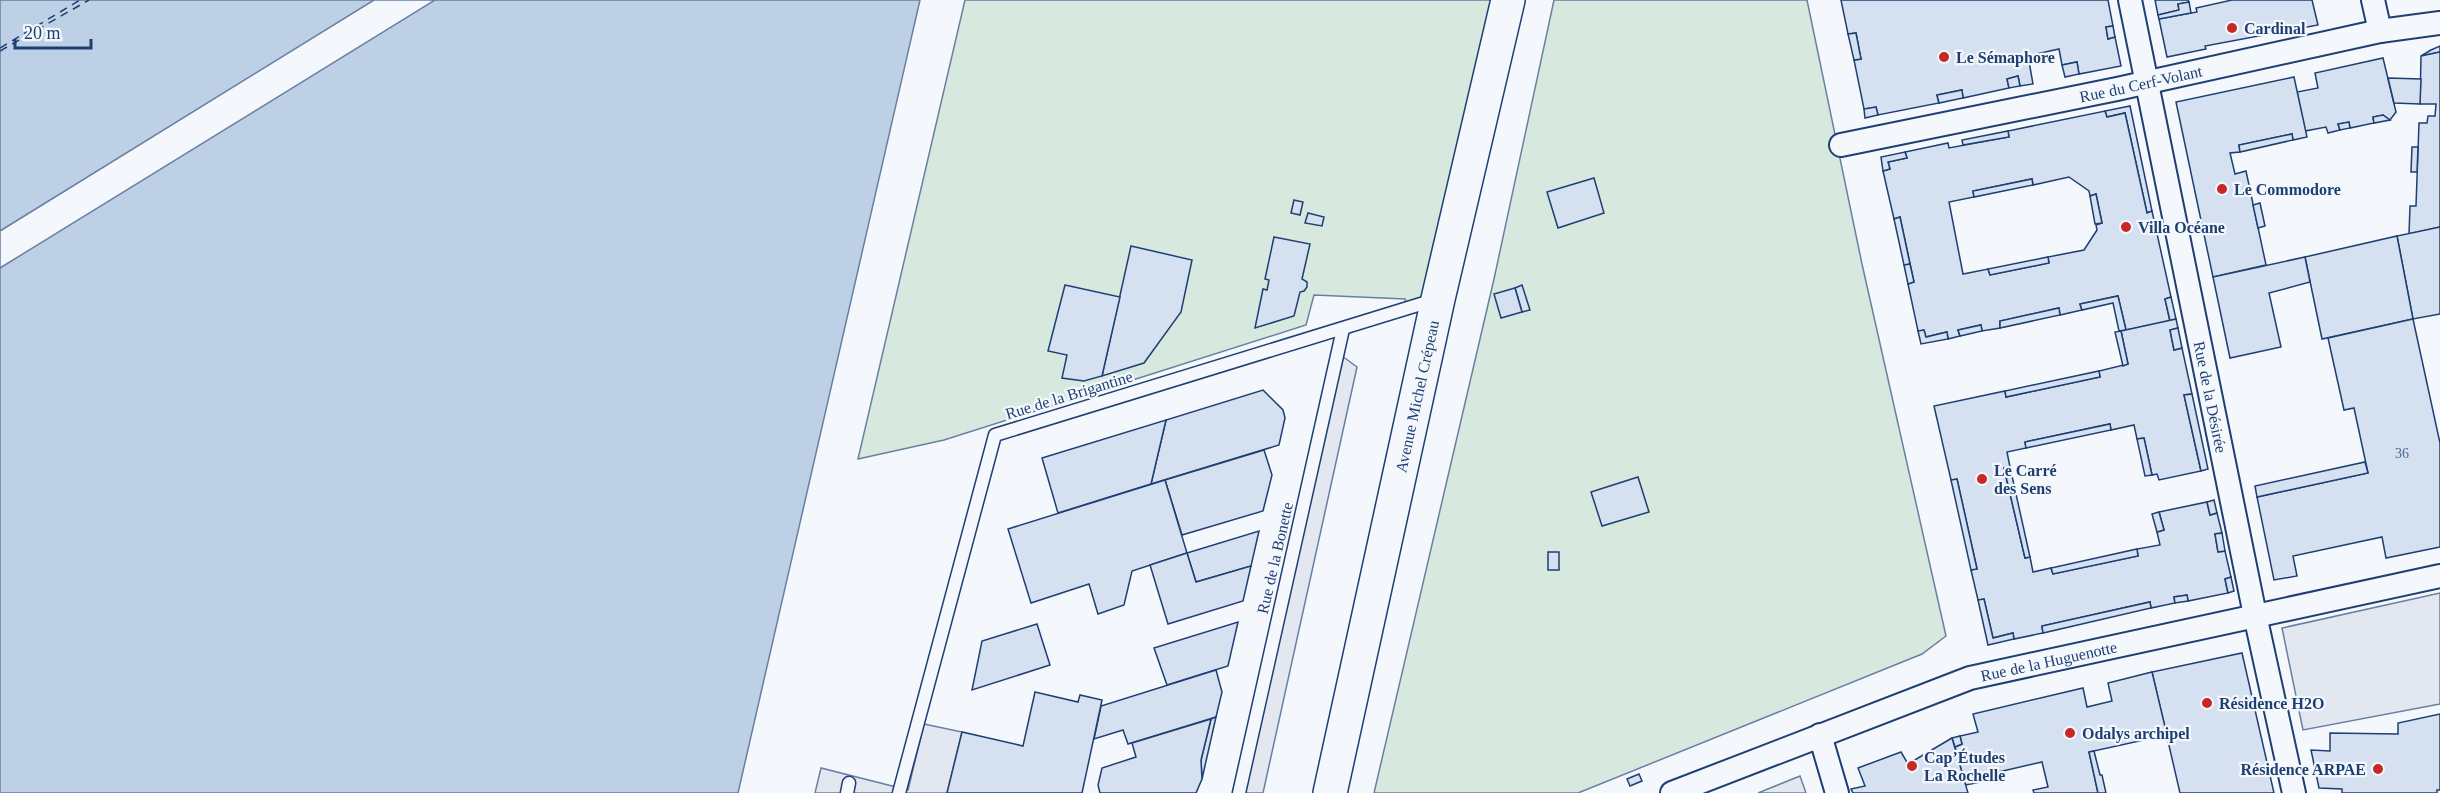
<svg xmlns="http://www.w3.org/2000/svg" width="2440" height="793" viewBox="0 0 2440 793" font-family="Georgia,serif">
  <rect width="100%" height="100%" fill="#f4f7fb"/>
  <g fill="#d7e8df" stroke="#687fa3" stroke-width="1.5">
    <polygon points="965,0 1508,0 1438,299 1408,309 1405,299 1314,295 1306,325 944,440 858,459"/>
    <polygon points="1554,0 1807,0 1862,264 1946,636 1922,654 1578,793 1374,793 1494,279"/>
  </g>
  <g fill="#e3e8f0" stroke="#687fa3" stroke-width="1.5">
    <polygon points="1338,353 1357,367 1263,793 1239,793"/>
    <polygon points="2440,593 2440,704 2303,730 2282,628"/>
    <polygon points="924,724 962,732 947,793 815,793 821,768 908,790"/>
    <polygon points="1800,776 1806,793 1758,793"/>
  </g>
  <polygon fill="#bed0e5" stroke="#687fa3" stroke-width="1.5" points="0,0 920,0 738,793 0,793"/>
  <polygon fill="#f4f7fb" stroke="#687fa3" stroke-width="1.5" points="374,0 435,0 0,268 0,231"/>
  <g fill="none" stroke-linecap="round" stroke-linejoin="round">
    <g stroke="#1d3f73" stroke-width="1.5" stroke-dasharray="8 6" stroke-linecap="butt">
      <polyline points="0,48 80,0"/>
      <polyline points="0,51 89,0"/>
    </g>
  </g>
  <g fill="#d5e0f0" stroke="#1d3f73" stroke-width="1.5" fill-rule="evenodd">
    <polygon points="1841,0 2108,0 2113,26 2106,27 2108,39 2115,37 2121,66 2079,74 2077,62 2062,65 2059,49 2028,56 2033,84 2020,86 2018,76 2007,79 2009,88 1963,98 1962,90 1937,95 1939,103 1878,115 1876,107 1864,109 1854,60 1861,59 1856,33 1848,34"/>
    <polygon points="2155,0 2188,0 2189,2 2178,4 2179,10 2158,15"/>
    <polygon points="2232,0 2312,0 2318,25 2205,46 2206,49 2167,57 2159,19 2197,12 2196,8"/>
    <polygon points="2189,2 2191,13 2159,19 2158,15 2179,10 2178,4"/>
    <polygon points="2113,26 2115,37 2108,39 2106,27"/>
    <polygon points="1856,33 1861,59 1854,60 1848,34"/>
    <polygon points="2440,46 2440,52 2421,56 2431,50"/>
    <polygon points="2440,52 2440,227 2409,234 2410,206 2416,206 2419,123 2427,123 2428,116 2435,116 2436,104 2420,104 2421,56"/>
    <polygon points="2383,58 2396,112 2390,120 2383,115 2373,117 2374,123 2350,128 2349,122 2338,124 2340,130 2328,133 2326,127 2305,131 2297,92 2318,88 2315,73"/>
    <polygon points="2077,62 2079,74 2065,77 2062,65"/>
    <polygon points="2018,76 2020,86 2009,88 2007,79"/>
    <polygon points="2294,77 2307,137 2293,140 2292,134 2239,145 2240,152 2230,153 2235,174 2246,171 2266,265 2213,277 2176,102"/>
    <polygon points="2388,78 2421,79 2420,104 2394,103"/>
    <polygon points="1962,90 1963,98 1939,103 1937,95"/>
    <polygon points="2130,106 2152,211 2147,213 2125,113 2107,117 2105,111"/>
    <polygon points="1876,107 1878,115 1865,118 1864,109"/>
    <path d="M2105,111l2,6 18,-4 22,100 5,-2 19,86 -6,2 5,22 -44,9 -8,-34 -38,8 2,6 -22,5 -1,-7 -59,13v7l-18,3 -1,-6 -23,5 2,6 -12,3 -1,-7 -21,5 -2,-7 -6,1 -10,-47 6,-2 -14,-65 -6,2 -11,-48 7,-2 -2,-7 19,-4 -2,-6 43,-9 1,5 60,-11 -1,-6zM2069,177l20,14 1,5 6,-2 6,29 -6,2 1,5 -13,20 -36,7 1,6 -59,12 -2,-6 -25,5 -14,-72 25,-5 -1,-6 59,-12 1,6z"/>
    <polygon points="2383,115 2390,120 2374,123 2373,117"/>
    <polygon points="2349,122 2350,128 2340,130 2338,124"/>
    <polygon points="2008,131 2009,137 1963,145 1962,140"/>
    <polygon points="2292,134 2293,140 2240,152 2239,145"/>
    <polygon points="2412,147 2418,147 2417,172 2411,172"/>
    <polygon points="1905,152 1907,158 1888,162 1890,169 1883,171 1881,157"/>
    <polygon points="1594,178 1604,213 1558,228 1547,192"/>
    <polygon points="2032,179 2033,185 1974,197 1973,191"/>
    <polygon points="2096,194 2102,223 2095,224 2090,196"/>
    <polygon points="1294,200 1303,202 1300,215 1291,213"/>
    <polygon points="2260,203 2265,226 2258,228 2253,205"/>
    <polygon points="1308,213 1324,217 1322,226 1305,223"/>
    <polygon points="1900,217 1910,264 1904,265 1894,219"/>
    <polygon points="2440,227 2440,314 2413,319 2397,236"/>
    <polygon points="2397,236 2413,319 2322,339 2305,257"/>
    <polygon points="1274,237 1310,244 1302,279 1307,282 1307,287 1304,291 1300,292 1294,316 1255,328 1263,289 1267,290 1269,280 1265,279"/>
    <polygon points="1131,246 1192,260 1181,312 1144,363 1102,376"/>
    <polygon points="2048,257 2049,263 1990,275 1988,269"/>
    <polygon points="2305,257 2310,282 2269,293 2281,347 2230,358 2213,277"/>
    <polygon points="1910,264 1914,282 1908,284 1904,265"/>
    <polygon points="1065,285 1120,297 1102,376 1084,381 1062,378 1067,355 1048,351"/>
    <polygon points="1522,285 1530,310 1522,312 1515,288"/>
    <polygon points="1515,288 1522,312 1501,318 1494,294"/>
    <polygon points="2118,296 2126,330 2119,331 2113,303 2082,310 2080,304"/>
    <polygon points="2171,297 2176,319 2170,321 2165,299"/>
    <polygon points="2059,308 2060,315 2000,328 2000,321"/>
    <polygon points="2176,319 2178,328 2170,330 2174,350 2182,348 2192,394 2184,395 2201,471 2159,480 2157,474 2152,475 2144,438 2137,439 2134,425 2111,430 2110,424 2025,442 2026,448 2007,452 2010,467 2004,468 2025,558 2030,557 2033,572 2051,568 2053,574 2138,556 2137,549 2160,545 2157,532 2164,530 2159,512 2207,502 2210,515 2217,513 2222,533 2215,534 2218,552 2225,551 2231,577 2225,579 2228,593 2188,601 2187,595 2174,597 2175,603 2151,608 2150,602 2042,626 2043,633 2014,639 2013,633 1993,638 1984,599 1978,600 1971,570 1977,569 1957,479 1951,480 1934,406 2005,391 2006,397 2100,377 2099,371 2128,364 2121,331"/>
    <polygon points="2413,319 2440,443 2440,547 2386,558 2382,537 2293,556 2297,576 2274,580 2257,497 2368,473 2354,408 2344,410 2328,338"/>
    <polygon points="1981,325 1982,331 1960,336 1958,330"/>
    <polygon points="2178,328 2182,348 2174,350 2170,330"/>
    <polygon points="1924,330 1926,337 1947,332 1948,339 1921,344 1918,331"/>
    <polygon points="2121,331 2128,364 2123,366 2115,332"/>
    <polygon points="2099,371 2100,377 2006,397 2005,391"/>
    <polygon points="1263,390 1283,410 1285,418 1279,445 1151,484 1166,420"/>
    <polygon points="2192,394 2208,469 2201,471 2184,395"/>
    <polygon points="1166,420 1151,484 1058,513 1042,458"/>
    <polygon points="2110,424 2111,430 2026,448 2025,442"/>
    <polygon points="2144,438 2152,475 2145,476 2137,439"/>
    <polygon points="1264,450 1272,475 1263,511 1182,535 1165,480"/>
    <polygon points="2365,462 2368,473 2257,497 2255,486"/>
    <polygon points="2010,467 2030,557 2025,558 2004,468"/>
    <polygon points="1638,477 1649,512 1602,526 1591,492"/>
    <polygon points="1957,479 1977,569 1971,570 1951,480"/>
    <polygon points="1165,480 1187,553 1132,571 1124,605 1098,614 1089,584 1031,603 1008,529"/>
    <polygon points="2214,500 2217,513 2210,515 2207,502"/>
    <polygon points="2159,512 2164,530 2157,532 2152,514"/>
    <polygon points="1259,531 1251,566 1196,582 1187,553"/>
    <polygon points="2222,533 2225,551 2218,552 2215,534"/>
    <polygon points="2137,549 2138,556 2053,574 2051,568"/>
    <rect x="1548" y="552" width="11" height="18"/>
    <polygon points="1187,553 1196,582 1251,566 1243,601 1168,624 1150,565"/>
    <polygon points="2231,577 2234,591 2228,593 2225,579"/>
    <polygon points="2187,595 2188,601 2175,603 2174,597"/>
    <polygon points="1984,599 1993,638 2013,633 2014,639 1988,645 1978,600"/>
    <polygon points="2150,602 2151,608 2043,633 2042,626"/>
    <polygon points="1238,622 1228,666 1167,685 1154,648"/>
    <polygon points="1037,624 1050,665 972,690 982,641"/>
    <polygon points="2242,653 2274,793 2180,793 2152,672"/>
    <polygon points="1216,670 1222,692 1216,717 1128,744 1123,730 1094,739 1101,706"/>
    <polygon points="2152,672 2167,735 2089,752 2098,793 2034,793 2033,790 2048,787 2042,762 1964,780 1955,747 1962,744 1960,736 1978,732 1973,714 2083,688 2087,707 2112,701 2108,683"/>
    <polygon points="1035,692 1078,702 1080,695 1102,700 1082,793 947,793 962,732 1023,746"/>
    <polygon points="2440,714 2440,790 2437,790 2437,793 2342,793 2342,789 2319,788 2311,750 2330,751 2330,733 2398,734 2398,723"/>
    <polygon points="1216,717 1202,779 1201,760 1211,719"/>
    <polygon points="1211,719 1201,760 1202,779 1196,793 1100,793 1098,785 1102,768 1136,757 1132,743"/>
    <polygon points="1960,736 1962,744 1955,747 1952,738"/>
    <polygon points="1952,738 1968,793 1853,793 1851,789 1865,786 1858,768 1901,752 1908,764"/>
    <polygon points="2094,751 2100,775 2102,775 2106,793 2098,793 2089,752"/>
    <polygon points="1639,774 1642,781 1630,786 1627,779"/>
    <polygon points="1989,774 1991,780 1966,785 1964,780"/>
  </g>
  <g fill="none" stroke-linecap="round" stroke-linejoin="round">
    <defs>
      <g id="lane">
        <polyline points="847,793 849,783"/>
        <polyline points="899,793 995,435 1434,300"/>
        <polyline points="1239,793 1343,329"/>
      </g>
      <g id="street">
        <path id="s1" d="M2130,0l125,615 39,178"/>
        <polyline points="2373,0 2380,31"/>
        <path id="s2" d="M1841,145l276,-56 263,-58 60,-8"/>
        <polyline points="1820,735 1837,793"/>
        <path id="s3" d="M1672,793l298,-115 470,-102"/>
      </g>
      <g id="secondary">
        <path id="s4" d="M1330,793l108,-494 70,-299"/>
      </g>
    </defs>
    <use href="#lane" stroke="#1d3f73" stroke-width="15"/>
    <use href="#street" stroke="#1d3f73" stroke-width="26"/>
    <use href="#secondary" stroke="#1d3f73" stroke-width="36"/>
    <use href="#lane" stroke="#f4f7fb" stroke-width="12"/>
    <use href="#street" stroke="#f4f7fb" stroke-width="22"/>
    <use href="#secondary" stroke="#f4f7fb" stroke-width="33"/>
  </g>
  <g fill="#c62828" stroke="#f4f7fb" stroke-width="2">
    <circle cx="2232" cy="28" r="6"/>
    <circle cx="1944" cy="57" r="6"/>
    <circle cx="2222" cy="189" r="6"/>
    <circle cx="2126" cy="227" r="6"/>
    <circle cx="1982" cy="479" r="6"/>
    <circle cx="2207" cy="703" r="6"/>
    <circle cx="2070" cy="733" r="6"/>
    <circle cx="1912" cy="766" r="6"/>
    <circle cx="2378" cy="769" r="6"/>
  </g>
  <g text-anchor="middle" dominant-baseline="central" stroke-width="4.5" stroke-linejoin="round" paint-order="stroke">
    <g font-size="14" fill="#4b6792">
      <text x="2402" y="453">36</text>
    </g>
    <g font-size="16" font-weight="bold" fill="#1d3f73" stroke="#f4f7fb" text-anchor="start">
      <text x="2244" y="28">Cardinal</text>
      <text x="1956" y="57">Le Sémaphore</text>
      <text x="2234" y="189">Le Commodore</text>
      <text x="2138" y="227">Villa Océane</text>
      <text x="1994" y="470">Le Carré<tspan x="1994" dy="18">des Sens</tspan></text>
      <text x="2219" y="703">Résidence H2O</text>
      <text x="2082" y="733">Odalys archipel</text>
      <text x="1924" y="757">Cap’Études<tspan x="1924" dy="18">La Rochelle</tspan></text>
      <text x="2366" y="769" text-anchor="end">Résidence ARPAE</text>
    </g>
    <g font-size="16" fill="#1d3f73" stroke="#f4f7fb">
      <text stroke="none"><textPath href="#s2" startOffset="306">Rue du Cerf-Volant</textPath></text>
      <text transform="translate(1069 395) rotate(-17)">Rue de la Brigantine</text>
      <text stroke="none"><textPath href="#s4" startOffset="406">Avenue Michel Crépeau</textPath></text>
      <text stroke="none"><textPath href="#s1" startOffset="405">Rue de la Désirée</textPath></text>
      <text transform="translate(1275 558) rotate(-77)">Rue de la Bonette</text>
      <text stroke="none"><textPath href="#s3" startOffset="400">Rue de la Huguenotte</textPath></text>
    </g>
  </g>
  <path d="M15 39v9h76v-9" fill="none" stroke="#1d3f73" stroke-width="3"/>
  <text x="24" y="39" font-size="18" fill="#1d3f73" stroke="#f4f7fb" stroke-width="4.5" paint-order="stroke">20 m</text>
</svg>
